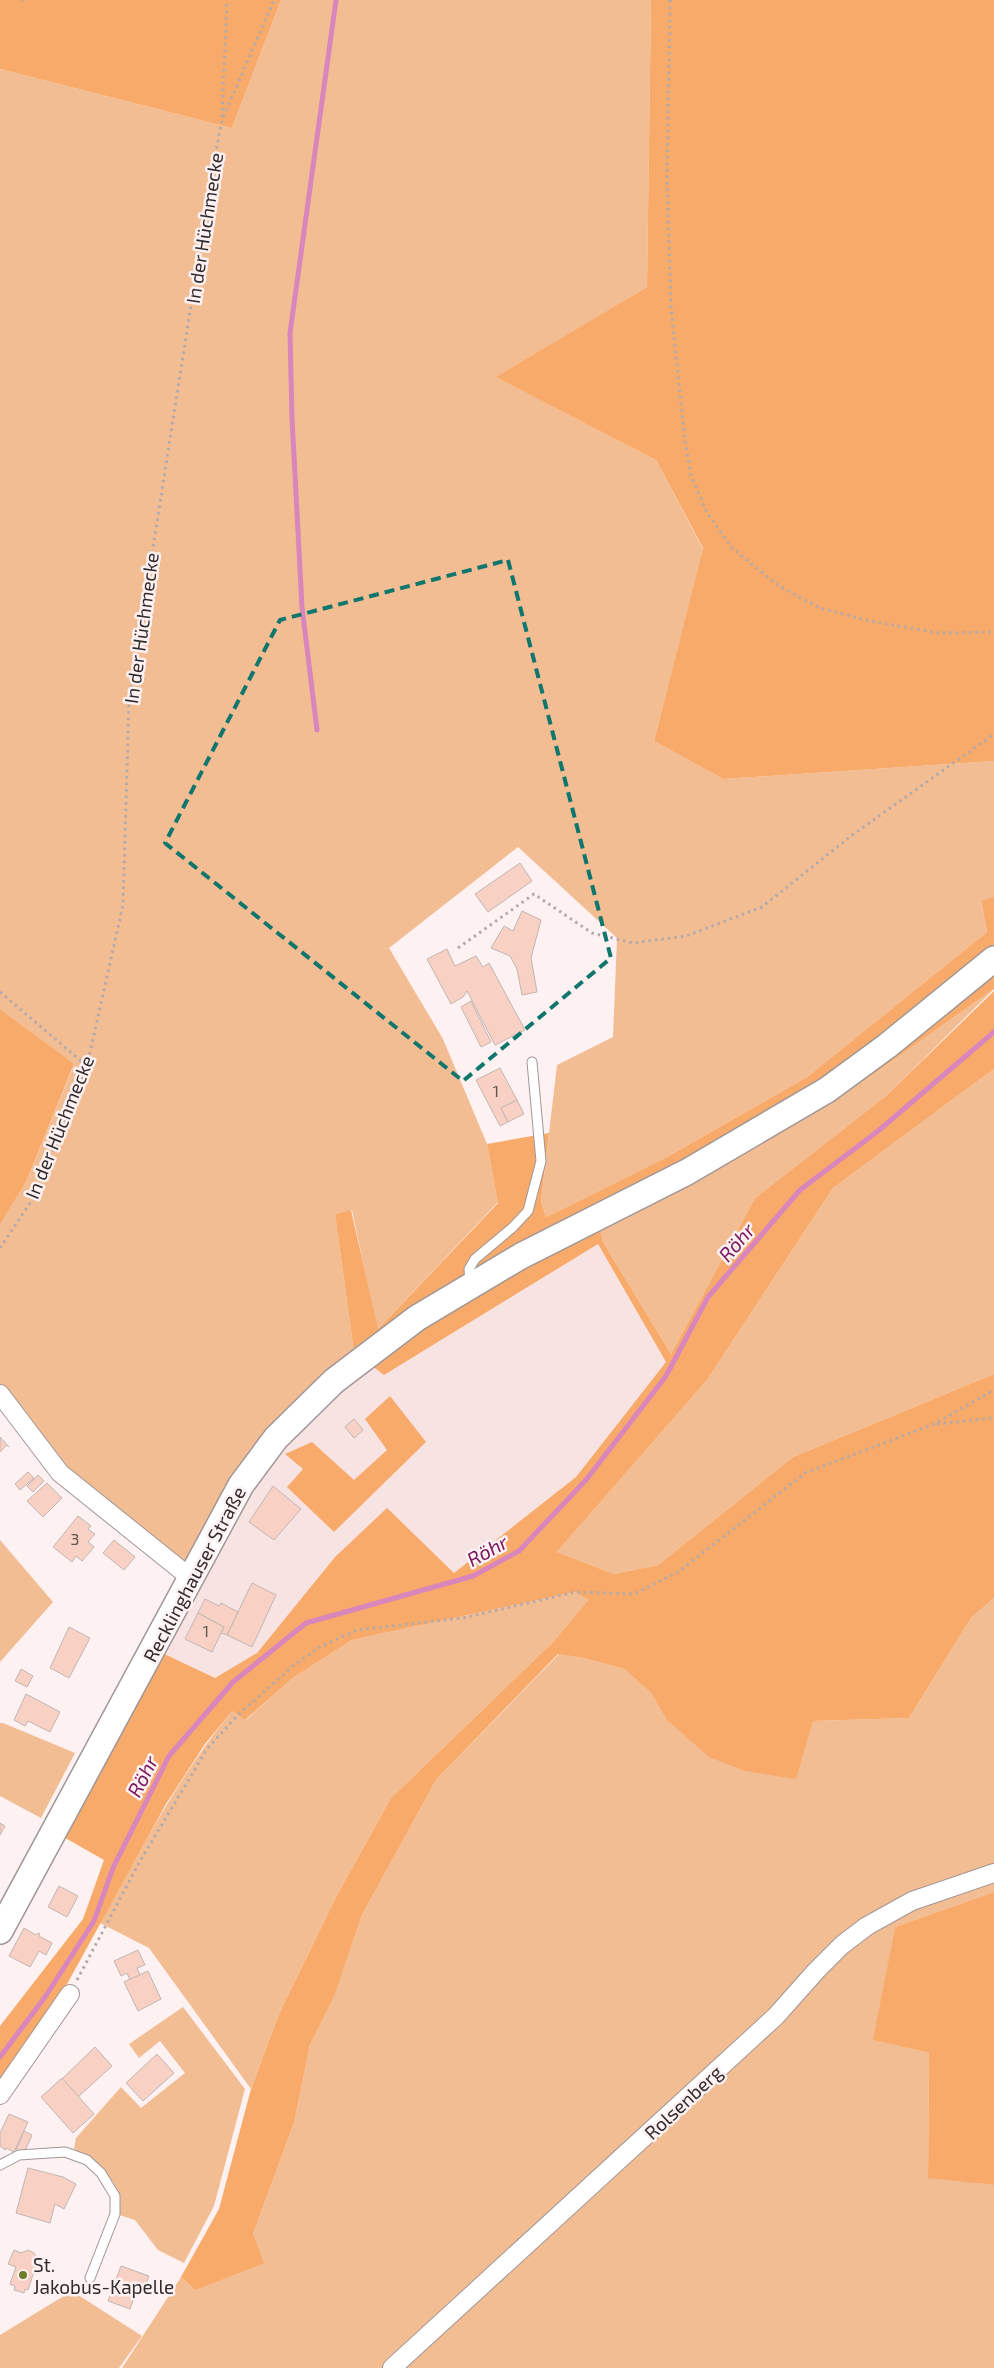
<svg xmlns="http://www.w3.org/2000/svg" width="994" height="2368" viewBox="0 0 994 2368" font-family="'Exo 2',sans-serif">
  <rect width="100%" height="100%" fill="#fdf1f1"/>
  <polygon fill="#f8e3e3" points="598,1244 666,1362 576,1477 454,1573 387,1509 335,1557 257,1653 215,1678 158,1651 191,1568 354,1352 384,1375"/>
  <g fill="#f3bd93">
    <polygon points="281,0 651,0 647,287 497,377 656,460 703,549 654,741 723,779 994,761 994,897 981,902 987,932 807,1077 667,1157 546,1217 541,1201 557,1065 613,1037 617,938 518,847 389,948 443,1039 487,1144 498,1202 377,1330 352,1210 335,1214 354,1352 191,1568 65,1471 0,1390 0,1225 26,1182 74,1065 0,1009 0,69 232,128"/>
    <polygon points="994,989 886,1096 755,1198 671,1354 603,1242 600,1226 712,1171 861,1083"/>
    <polygon points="994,1069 994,1374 793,1457 658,1565 614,1574 557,1552 707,1380 833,1188"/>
    <polygon points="0,1540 53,1602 0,1662"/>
    <path d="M575,1592l13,8 -35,42 -162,156 -55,99 -57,117 -28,75 -102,-141 -49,-25c41,-73 79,-148 132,-212l14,9 47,-42 59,-38z"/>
    <polygon points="994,1598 994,1892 895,1927 874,2040 929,2053 928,2177 994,2185 994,2368 122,2368 181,2277 195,2290 253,2234 294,2123 310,2045 335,1993 362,1915 436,1780 559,1654 583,1658 624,1669 651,1693 666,1719 813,1721 909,1718 971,1618"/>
    <polygon points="0,1723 3,1723 75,1753 41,1818 0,1796"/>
    <path d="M183,2007l62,82 -31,117 -30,57 -26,-13 -23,-30 -16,-5c0,-7 2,-15 0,-21 -8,-21 -26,-36 -45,-45l2,-11 45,-51 20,21 44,-35 -25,-32 -21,17 -10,-14z"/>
    <polygon points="72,2291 142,2336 119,2368 0,2368 0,2335"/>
  </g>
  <g fill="#f8aa6a">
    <polygon points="0,0 281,0 232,128 0,69"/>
    <polygon points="651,0 994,0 994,761 723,779 654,741 703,548 656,460 496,377 647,287"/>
    <polygon points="994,897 994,989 861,1083 712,1171 600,1226 603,1242 671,1354 755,1198 886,1096 994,991 994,1069 833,1188 707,1380 557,1552 614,1574 658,1565 793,1457 994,1374 994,1598 971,1618 909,1718 813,1721 796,1779 745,1771 709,1757 666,1719 651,1693 624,1669 583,1658 558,1654 436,1780 362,1915 335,1994 310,2045 294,2123 253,2234 264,2263 195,2290 181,2277 219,2209 251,2089 279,2014 336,1897 391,1798 553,1642 588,1600 575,1592 352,1640 293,1678 245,1720 232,1711 205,1744 166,1804 61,1995 0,2082 0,2026 83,1919 104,1860 60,1835 158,1651 215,1678 257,1653 335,1557 387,1508 454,1573 576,1477 666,1362 598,1244 384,1375 354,1352 335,1214 351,1210 378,1329 498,1203 487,1144 549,1133 541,1201 546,1217 667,1157 807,1077 987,932 981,901"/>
    <polygon points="0,1009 74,1064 26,1182 0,1225"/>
    <polygon points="390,1396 426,1442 334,1532 287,1487 303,1469 285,1454 312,1442 354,1480 387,1450 365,1419"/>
    <polygon points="994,1892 994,2185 928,2178 929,2053 873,2040 895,1927"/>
  </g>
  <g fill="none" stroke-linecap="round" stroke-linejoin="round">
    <g stroke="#d886bc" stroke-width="5">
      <polyline points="317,730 302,607 292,418 290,333 336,0"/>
      <polyline points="0,2057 45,1997 94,1921 113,1868 169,1756 233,1682 306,1623 473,1576 519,1551 586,1480 666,1376 708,1297 800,1190 878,1131 994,1032"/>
    </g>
  </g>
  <g fill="#f9d1c4" stroke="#c0b6b3">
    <polygon points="520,863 532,881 488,912 475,894"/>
    <polygon points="522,911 541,920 531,958 537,992 522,995 517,969 510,956 491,948 504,926 513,931"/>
    <polygon points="447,949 455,966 476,956 483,967 489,963 525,1030 495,1045 467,991 463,997 451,1004 427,959"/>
    <polygon points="471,1001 491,1042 481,1047 461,1007"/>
    <polygon points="500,1068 517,1100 501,1108 508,1122 500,1126 476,1080"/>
    <polygon points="517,1100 524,1114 508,1122 501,1108"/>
    <polygon points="354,1419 363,1430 354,1438 345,1427"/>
    <polygon points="0,1437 9,1447 7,1445 0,1452"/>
    <polygon points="28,1472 34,1478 20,1490 15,1484"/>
    <polygon points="38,1475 44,1481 33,1492 27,1486"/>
    <polygon points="47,1483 62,1498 43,1517 27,1501"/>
    <polygon points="273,1486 301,1509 274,1540 249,1522"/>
    <polygon points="78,1516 91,1526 88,1529 95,1534 88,1542 94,1547 82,1561 76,1556 72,1562 53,1547"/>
    <polygon points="114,1540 135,1557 124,1570 103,1553"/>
    <polygon points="252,1583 276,1595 252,1647 227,1635"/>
    <polygon points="205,1599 219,1606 221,1603 238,1612 227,1635 221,1633 224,1627 198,1613"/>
    <polygon points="198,1613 224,1627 212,1652 185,1639"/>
    <polygon points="69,1627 90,1638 69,1678 50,1668"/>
    <polygon points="21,1669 33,1676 27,1687 15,1681"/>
    <polygon points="26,1694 60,1712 50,1732 28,1721 25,1726 14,1720"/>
    <polygon points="0,1823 5,1826 0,1835"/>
    <polygon points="59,1886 78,1896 67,1917 48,1907"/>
    <polygon points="24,1928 36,1935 38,1933 40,1934 39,1936 52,1943 46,1955 39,1951 30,1967 9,1956"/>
    <polygon points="138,1950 145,1965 137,1968 140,1975 130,1980 127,1973 121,1976 114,1961"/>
    <polygon points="148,1971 161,1999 138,2011 124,1982"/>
    <polygon points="95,2047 112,2066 78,2097 62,2079"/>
    <polygon points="157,2054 174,2073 143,2101 126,2083"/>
    <polygon points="62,2078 94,2114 73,2133 41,2097"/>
    <polygon points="9,2114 28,2122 14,2152 6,2148 5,2150 0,2146 0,2133"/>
    <polygon points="24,2131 32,2135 24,2153 16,2150"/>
    <polygon points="28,2168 63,2177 76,2184 64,2209 55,2204 50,2223 16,2213"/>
    <polygon points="14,2250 21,2253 28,2250 34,2253 38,2259 28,2290 25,2289 24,2293 14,2290 15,2286 10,2284 16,2267 8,2264"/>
    <polygon points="121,2266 149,2276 142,2294 136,2292 130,2309 108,2301"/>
  </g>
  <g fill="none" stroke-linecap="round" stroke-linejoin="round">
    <defs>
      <g id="service">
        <polyline points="470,1282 469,1269 475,1259 513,1227 528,1211 541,1161 532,1062"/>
        <polyline points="0,2165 19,2155 65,2152 87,2160 101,2173 115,2196 115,2214 90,2278"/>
      </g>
      <g id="minor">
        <polyline points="0,1394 60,1473 192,1579"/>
        <polyline points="0,2095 70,1994"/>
        <polyline points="392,2368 776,2016 816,1971 842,1945 867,1926 912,1901 994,1873"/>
      </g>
      <polyline id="secondary" points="0,1931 241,1485 276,1438 334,1381 417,1318 521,1256 687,1172 827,1090 887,1046 994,959"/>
    </defs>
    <use href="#service" stroke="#a19696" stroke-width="11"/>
    <use href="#minor" stroke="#a19696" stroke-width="20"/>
    <use href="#secondary" stroke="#a19696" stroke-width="28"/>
    <g stroke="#b4aaaa" stroke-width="3" stroke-dasharray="2.5 4" stroke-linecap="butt">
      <polyline points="670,0 667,177 671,307 685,442 691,475 706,511 732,548 779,586 820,608 869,621 939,633 994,632"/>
      <polyline points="23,1 23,0"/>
      <polyline points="222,117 227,0"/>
      <polyline points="458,948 534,894 592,933 633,943 686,936 762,907 851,836 994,734"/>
      <polyline points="0,992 87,1066"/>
      <polyline points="0,1248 34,1197 87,1066 123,905 129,701 211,177 222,120 274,0"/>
      <polyline points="937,1424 994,1418"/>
      <polyline points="77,1980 139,1863 207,1749 236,1717 267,1689 293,1666 320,1647 357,1630 463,1618 575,1592 634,1594 678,1572 805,1473 934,1424 994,1390"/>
    </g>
    <use href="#service" stroke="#fff" stroke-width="9"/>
    <use href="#minor" stroke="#fff" stroke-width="18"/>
    <use href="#secondary" stroke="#fff" stroke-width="25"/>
  </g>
  <path fill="none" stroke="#0f766e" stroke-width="4" stroke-dasharray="10 6" stroke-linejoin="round" d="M508,560l103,398 -148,123 -298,-238 115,-223z"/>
  <circle fill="#6f7c29" stroke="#fdf1f1" stroke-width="2" cx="23" cy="2275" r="5"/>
  <g text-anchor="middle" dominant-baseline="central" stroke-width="5" stroke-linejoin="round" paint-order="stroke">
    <g font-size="16" fill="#625552">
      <text x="496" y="1090">1</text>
      <text x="75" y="1538">3</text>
      <text x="206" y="1630">1</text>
    </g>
    <g font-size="19" fill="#302c2c" stroke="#fdf1f1">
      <text transform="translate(204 228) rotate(-81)">In der Hüchmecke</text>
      <text transform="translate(141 628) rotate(-82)">In der Hüchmecke</text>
      <text transform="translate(59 1127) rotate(-68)">In der Hüchmecke</text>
      <text transform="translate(194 1574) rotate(-62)">Recklinghauser Straße</text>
      <text transform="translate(683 2102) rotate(-43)">Rolsenberg</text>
    </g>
    <g font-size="19" fill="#302c2c" stroke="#fdf1f1" text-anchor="start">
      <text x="33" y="2264">St.<tspan x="33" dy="22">Jakobus-Kapelle</tspan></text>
    </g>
    <g font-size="20" font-style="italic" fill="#78165f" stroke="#fdf1f1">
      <text transform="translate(736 1242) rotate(-49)">Röhr</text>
      <text transform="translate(487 1550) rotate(-29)">Röhr</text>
      <text transform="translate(142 1776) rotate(-63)">Röhr</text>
    </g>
  </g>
</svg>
